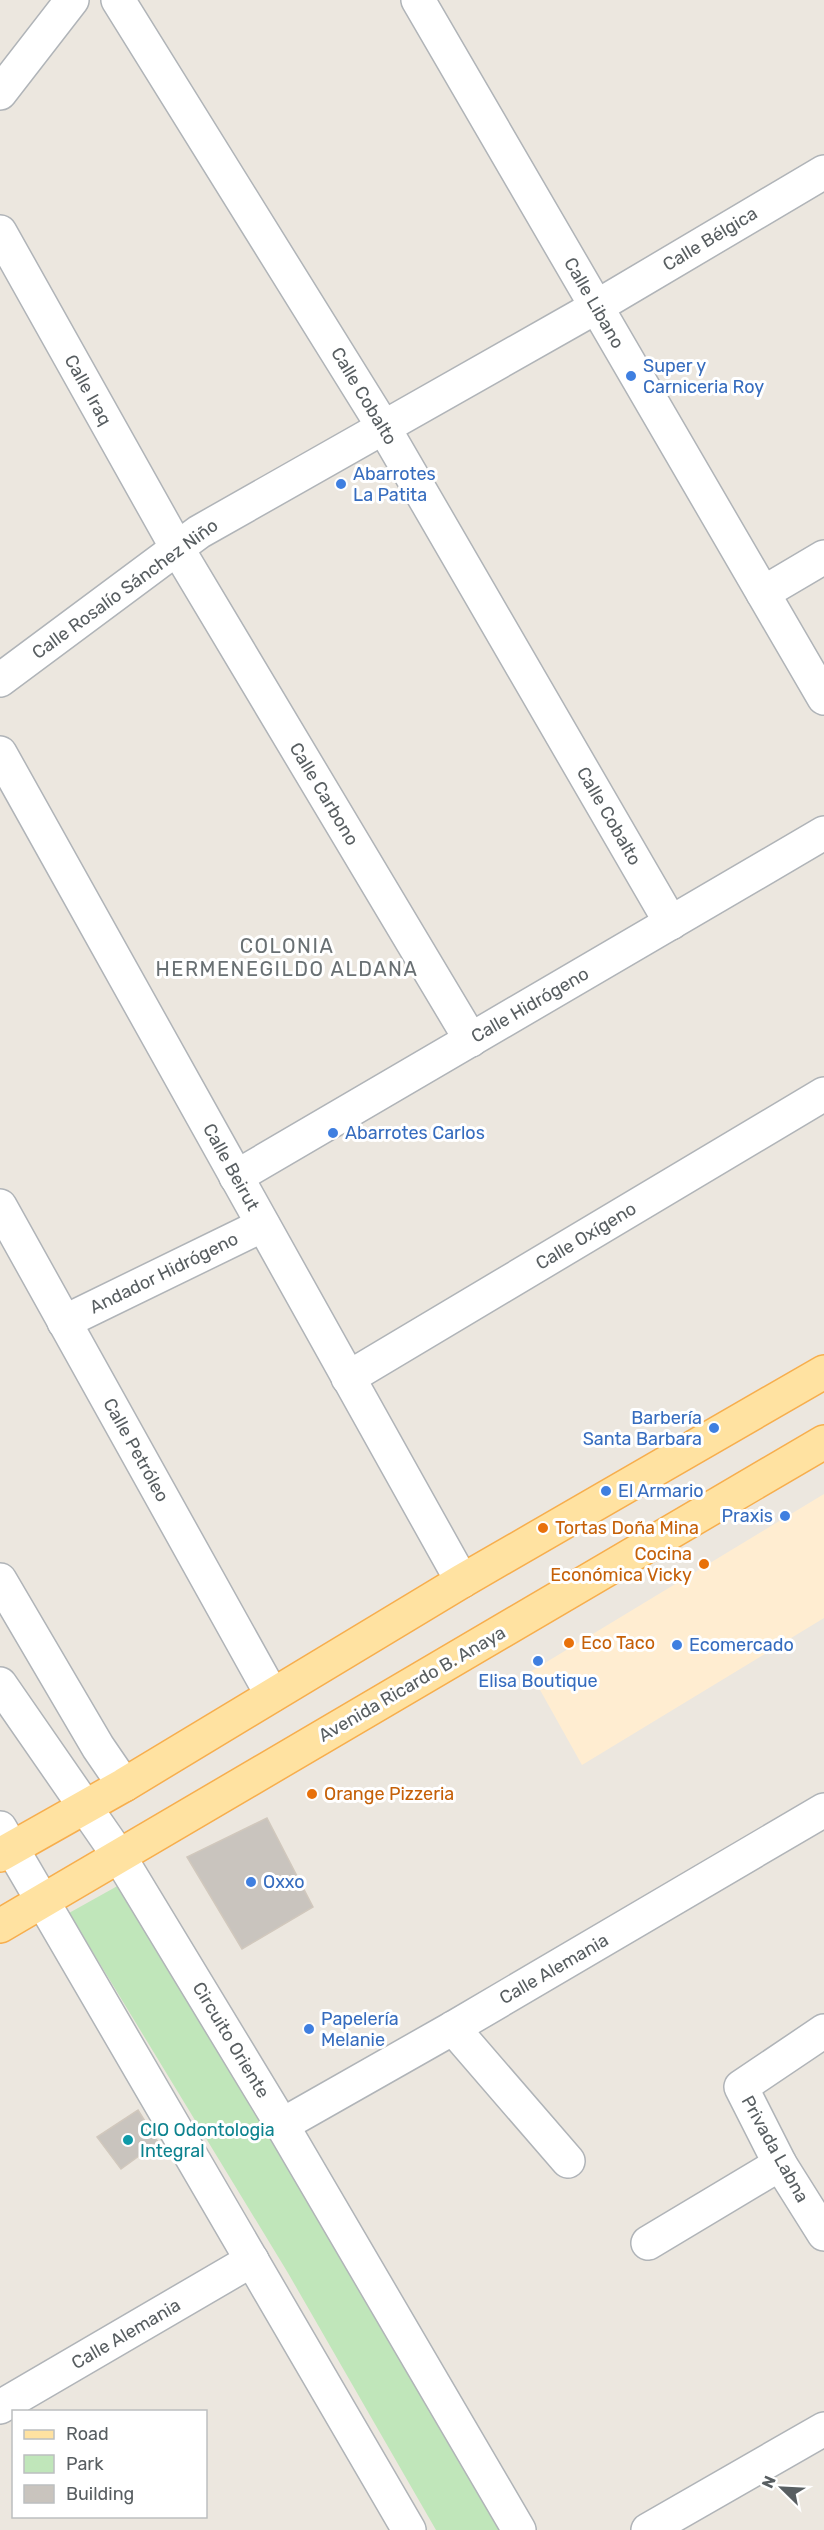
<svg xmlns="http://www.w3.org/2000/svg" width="824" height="2530" viewBox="0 0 824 2530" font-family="Rubik,sans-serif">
  <rect width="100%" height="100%" fill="#ece7df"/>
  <polygon fill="#ffedd1" points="824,1494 824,1618 582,1765 530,1672"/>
  <polygon fill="#c0e6ba" points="130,1879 518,2530 436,2530 288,2273 69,1913"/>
  <g fill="#c9c4be" stroke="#d1c8bd" stroke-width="1.5">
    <polygon points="267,1818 313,1907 242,1949 187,1857"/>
    <polygon points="138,2110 158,2142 121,2169 97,2137"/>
  </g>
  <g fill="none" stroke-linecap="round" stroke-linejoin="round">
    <defs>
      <g id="minor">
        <polyline points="118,0 384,428 671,923"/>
        <polyline points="418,0 824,698"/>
        <polyline points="0,93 72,0"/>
        <polyline points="0,232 177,548 471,1040"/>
        <polyline points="763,593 824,557"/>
        <polyline points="0,680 199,532 596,307 824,172"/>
        <polyline points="0,753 462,1581"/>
        <polyline points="236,1177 824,833"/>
        <polyline points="0,1206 272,1695"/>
        <polyline points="64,1322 263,1225"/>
        <polyline points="348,1378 824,1094"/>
        <polyline points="0,1580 98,1747 124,1785"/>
        <polyline points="0,1684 119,1856 282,2125 519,2530"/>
        <polyline points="0,1828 409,2530"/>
        <polyline points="453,2028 568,2161"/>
        <polyline points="824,2031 741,2087 780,2164 824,2234"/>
        <polyline points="282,2125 453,2028 824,1810"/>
        <polyline points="648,2243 780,2164"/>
        <polyline points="0,2407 252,2260"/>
        <polyline points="648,2530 824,2429"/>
      </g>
      <g id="major">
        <polyline points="0,1855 124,1785 462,1581 824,1372"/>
        <polyline points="0,1926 824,1442"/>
      </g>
    </defs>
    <use href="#minor" stroke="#b0b4b8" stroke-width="36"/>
    <use href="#major" stroke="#f7ae4d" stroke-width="36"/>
    <use href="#minor" stroke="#fff" stroke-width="33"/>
    <use href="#major" stroke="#ffe2a1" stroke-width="33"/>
  </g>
  <g fill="#3f7fe0" stroke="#fff" stroke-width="2">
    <circle cx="631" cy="376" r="6"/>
    <circle cx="341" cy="484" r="6"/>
    <circle cx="333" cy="1133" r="6"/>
    <circle cx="714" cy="1428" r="6"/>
    <circle cx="606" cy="1491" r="6"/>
    <circle cx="785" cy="1516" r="6"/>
    <circle cx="677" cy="1645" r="6"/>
    <circle cx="538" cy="1661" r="6"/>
    <circle cx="251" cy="1882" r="6"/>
    <circle cx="309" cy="2029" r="6"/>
  </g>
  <g fill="#e8710a" stroke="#fff" stroke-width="2">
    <circle cx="543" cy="1528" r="6"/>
    <circle cx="704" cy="1564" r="6"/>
    <circle cx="569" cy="1643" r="6"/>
    <circle cx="312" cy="1794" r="6"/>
  </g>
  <circle fill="#0f9aa8" stroke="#fff" stroke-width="2" cx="128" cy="2140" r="6"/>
  <g text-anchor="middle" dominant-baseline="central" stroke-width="6" stroke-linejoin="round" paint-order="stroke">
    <g font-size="18" fill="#585e61" stroke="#fff">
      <text transform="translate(710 239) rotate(-31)">Calle Bélgica</text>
      <text transform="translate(594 303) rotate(60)">Calle Libano</text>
      <text transform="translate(88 390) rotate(61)">Calle Iraq</text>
      <text transform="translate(364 396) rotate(59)">Calle Cobalto</text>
      <text transform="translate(125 589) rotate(-36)">Calle Rosalío Sánchez Niño</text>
      <text transform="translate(324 794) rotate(59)">Calle Carbono</text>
      <text transform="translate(609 816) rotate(60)">Calle Cobalto</text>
      <text transform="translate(530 1005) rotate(-30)">Calle Hidrógeno</text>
      <text transform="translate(231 1167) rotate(61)">Calle Beirut</text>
      <text transform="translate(586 1236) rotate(-31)">Calle Oxígeno</text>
      <text transform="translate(164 1273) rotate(-26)">Andador Hidrógeno</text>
      <text transform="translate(136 1450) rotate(61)">Calle Petróleo</text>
      <text transform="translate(412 1684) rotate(-30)">Avenida Ricardo B. Anaya</text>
      <text transform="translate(554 1969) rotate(-30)">Calle Alemania</text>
      <text transform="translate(231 2040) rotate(59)">Circuito Oriente</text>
      <text transform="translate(775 2149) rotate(61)">Privada Labna</text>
      <text transform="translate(126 2334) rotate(-30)">Calle Alemania</text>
    </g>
    <g font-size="18" fill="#366cbe" stroke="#fff" text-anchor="start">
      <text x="643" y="366">Super y<tspan x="643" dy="21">Carniceria Roy</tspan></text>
      <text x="353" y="474">Abarrotes<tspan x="353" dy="21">La Patita</tspan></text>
      <text x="345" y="1133">Abarrotes Carlos</text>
      <text x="702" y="1418" text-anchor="end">Barbería<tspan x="702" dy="21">Santa Barbara</tspan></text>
      <text x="618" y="1491">El Armario</text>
      <text x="773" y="1516" text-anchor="end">Praxis</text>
      <text x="689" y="1645">Ecomercado</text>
      <text x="538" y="1681" text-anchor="middle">Elisa Boutique</text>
      <text x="263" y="1882">Oxxo</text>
      <text x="321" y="2019">Papelería<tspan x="321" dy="21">Melanie</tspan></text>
    </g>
    <g font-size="18" fill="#c56008" stroke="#fff" text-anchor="start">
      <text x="555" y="1528">Tortas Doña Mina</text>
      <text x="692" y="1554" text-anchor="end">Cocina<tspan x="692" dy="21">Económica Vicky</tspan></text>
      <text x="581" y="1643">Eco Taco</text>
      <text x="324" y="1794">Orange Pizzeria</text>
    </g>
    <g font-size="18" fill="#0d838f" stroke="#fff" text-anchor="start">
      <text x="140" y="2130">CIO Odontologia<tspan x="140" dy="21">Integral</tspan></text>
    </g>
    <g font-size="20" letter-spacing="1.5" fill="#697073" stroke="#fff">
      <text x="287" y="946">COLONIA<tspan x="287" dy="23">HERMENEGILDO ALDANA</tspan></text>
    </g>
  </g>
  <rect x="12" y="2410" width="195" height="108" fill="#ffffff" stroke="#bcbfc0" stroke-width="1.5"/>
  <rect x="24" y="2430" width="30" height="9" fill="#ffe2a1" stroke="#bcbfc0" stroke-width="1.5"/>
  <text x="66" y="2440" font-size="18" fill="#585e61">Road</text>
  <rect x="24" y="2455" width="30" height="18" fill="#c0e6ba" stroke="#bcbfc0" stroke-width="1.5"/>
  <text x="66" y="2470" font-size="18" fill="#585e61">Park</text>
  <rect x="24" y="2485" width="30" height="18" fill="#c9c4be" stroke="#bcbfc0" stroke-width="1.5"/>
  <text x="66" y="2500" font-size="18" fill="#585e61">Building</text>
  <g transform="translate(782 2488) rotate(294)" stroke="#ffffff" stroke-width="4.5" paint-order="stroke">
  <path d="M0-4.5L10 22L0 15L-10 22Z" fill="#585e61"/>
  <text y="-9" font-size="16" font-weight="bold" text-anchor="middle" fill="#585e61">N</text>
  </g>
</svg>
